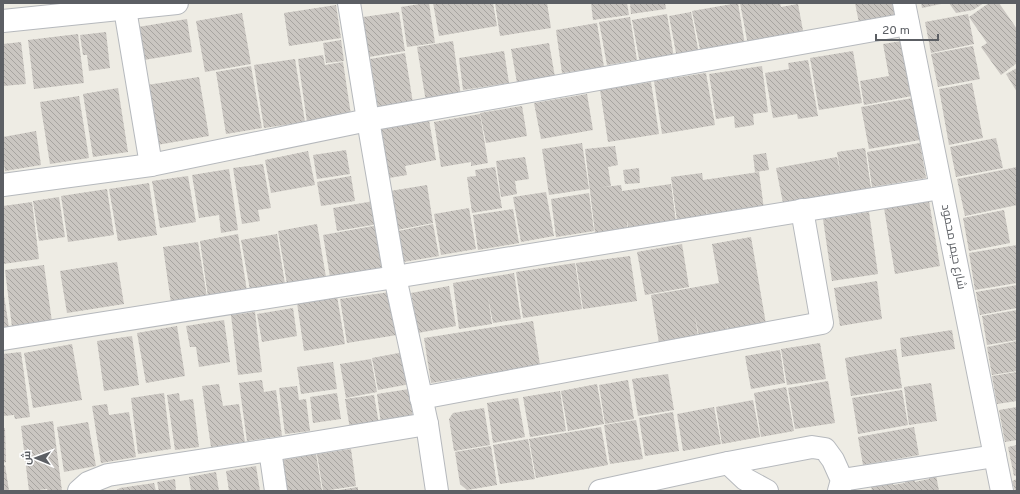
<svg xmlns="http://www.w3.org/2000/svg" width="1020" height="494" viewBox="0 0 1020 494" font-family="Overpass,Cairo,sans-serif">
  <defs>
    <pattern id="building-back-hatch" width="6" height="6" patternUnits="userSpaceOnUse"><rect width="6" height="6" fill="#cac6c1"/><path d="M-1 5l2 2M0 0l6 6M5-1l2 2" fill="none" stroke="#a7a4a0"/></pattern>
  </defs>
  <rect width="100%" height="100%" fill="#eeece4"/>
  <g fill="url(#building-back-hatch)">
    <polygon points="426,3 429,3 435,43 407,47 401,7"/>
    <polygon points="433,3 493,3 497,26 439,36"/>
    <polygon points="495,3 547,3 551,28 500,36"/>
    <polygon points="591,3 627,3 629,15 593,20"/>
    <polygon points="630,3 665,3 666,9 631,14"/>
    <polygon points="738,3 745,45 701,54 692,11"/>
    <polygon points="740,3 780,3 781,7 798,4 804,36 748,45"/>
    <polygon points="855,3 892,3 895,16 859,23"/>
    <polygon points="921,3 941,3 941,4 922,8"/>
    <polygon points="949,3 984,3 973,10 956,13"/>
    <polygon points="989,3 999,3 1017,29 1017,63 1001,75 981,47 987,43 969,17"/>
    <polygon points="336,5 341,38 289,46 284,13"/>
    <polygon points="399,12 405,51 369,57 363,17"/>
    <polygon points="691,12 699,54 677,58 669,16"/>
    <polygon points="242,13 251,64 205,72 196,21"/>
    <polygon points="667,14 674,58 640,64 632,20"/>
    <polygon points="968,14 974,44 931,53 925,22"/>
    <polygon points="630,17 637,60 607,65 599,22"/>
    <polygon points="187,19 192,52 144,60 138,27"/>
    <polygon points="597,23 604,67 562,73 556,30"/>
    <polygon points="106,32 110,68 89,71 87,55 83,55 80,35"/>
    <polygon points="78,34 84,83 34,89 28,40"/>
    <polygon points="341,40 344,61 326,63 323,43"/>
    <polygon points="453,41 461,96 426,102 417,47"/>
    <polygon points="902,41 912,96 864,105 860,81 889,76 883,44"/>
    <polygon points="21,42 26,84 3,86 3,44"/>
    <polygon points="549,43 555,77 517,83 511,49"/>
    <polygon points="973,46 980,79 938,87 931,54"/>
    <polygon points="504,51 509,83 463,90 459,58"/>
    <polygon points="853,51 862,103 819,110 810,58"/>
    <polygon points="405,53 413,103 378,108 370,59"/>
    <polygon points="323,55 325,65 343,62 351,115 307,122 298,59"/>
    <polygon points="295,59 305,122 264,128 254,65"/>
    <polygon points="808,60 818,116 798,119 797,114 773,118 765,73 789,69 788,63"/>
    <polygon points="251,66 262,128 226,134 216,72"/>
    <polygon points="762,66 768,112 753,114 754,125 735,128 734,116 716,119 709,74"/>
    <polygon points="1017,68 1017,92 1006,74"/>
    <polygon points="706,73 715,125 662,134 654,81"/>
    <polygon points="199,77 209,136 157,145 147,85"/>
    <polygon points="651,82 659,134 608,142 600,90"/>
    <polygon points="972,83 983,138 949,145 939,89"/>
    <polygon points="118,88 128,152 93,157 83,94"/>
    <polygon points="587,94 593,130 541,139 534,103"/>
    <polygon points="79,96 89,158 50,164 40,102"/>
    <polygon points="913,98 920,140 869,149 861,107"/>
    <polygon points="522,106 527,136 486,143 480,113"/>
    <polygon points="480,114 488,163 471,166 471,162 441,167 434,122"/>
    <polygon points="429,120 436,160 405,166 407,175 389,178 381,129"/>
    <polygon points="36,131 41,165 5,171 3,158 3,137"/>
    <polygon points="996,138 1003,168 956,177 950,147"/>
    <polygon points="582,143 589,189 549,195 542,149"/>
    <polygon points="920,143 926,178 872,187 867,152"/>
    <polygon points="615,146 618,165 608,167 611,186 597,188 621,185 622,191 671,184 676,222 628,229 627,219 627,229 595,233 585,149"/>
    <polygon points="865,148 871,188 783,203 776,168 837,157 841,176 837,152"/>
    <polygon points="346,150 350,174 317,179 313,155"/>
    <polygon points="308,151 315,185 271,193 265,160"/>
    <polygon points="766,153 769,170 755,172 753,155"/>
    <polygon points="525,157 529,179 515,181 517,194 501,197 496,161"/>
    <polygon points="263,164 271,208 258,210 260,221 242,224 233,168"/>
    <polygon points="495,167 502,208 472,213 467,177 476,176 475,170"/>
    <polygon points="1017,167 1017,205 965,216 957,179"/>
    <polygon points="639,168 640,183 625,184 623,170"/>
    <polygon points="229,169 238,230 221,233 219,215 199,218 192,175"/>
    <polygon points="759,172 764,209 708,217 706,208 707,217 677,221 671,177 702,173 703,180"/>
    <polygon points="188,176 196,222 160,228 152,181"/>
    <polygon points="351,176 355,201 321,206 317,182"/>
    <polygon points="149,183 157,235 118,241 109,189"/>
    <polygon points="427,185 433,223 397,230 390,191"/>
    <polygon points="107,189 114,235 68,242 61,196"/>
    <polygon points="546,192 554,236 521,242 513,197"/>
    <polygon points="589,193 594,231 556,237 551,199"/>
    <polygon points="59,197 65,237 39,241 33,201"/>
    <polygon points="374,201 378,224 337,231 333,208"/>
    <polygon points="929,201 940,266 895,274 884,208"/>
    <polygon points="32,202 39,259 3,264 3,206"/>
    <polygon points="469,208 476,249 441,255 434,214"/>
    <polygon points="513,209 519,243 478,250 473,215"/>
    <polygon points="1004,210 1010,243 969,251 963,218"/>
    <polygon points="869,212 878,274 832,281 823,219"/>
    <polygon points="317,224 326,277 287,284 278,231"/>
    <polygon points="433,224 439,256 403,262 398,231"/>
    <polygon points="379,225 386,268 330,277 323,235"/>
    <polygon points="238,234 247,291 208,297 200,241"/>
    <polygon points="277,234 285,284 250,290 241,240"/>
    <polygon points="751,237 766,324 728,331 727,325 727,331 699,336 695,316 698,336 659,343 651,295 719,283 712,244"/>
    <polygon points="198,242 207,297 171,303 163,247"/>
    <polygon points="682,244 689,287 645,295 637,252"/>
    <polygon points="1017,245 1017,283 975,290 969,253"/>
    <polygon points="630,256 637,301 583,309 576,263"/>
    <polygon points="117,262 124,304 67,313 60,271"/>
    <polygon points="575,263 582,309 523,318 516,272"/>
    <polygon points="44,265 52,322 12,327 5,270"/>
    <polygon points="514,273 521,319 493,323 488,297 492,324 459,329 453,283"/>
    <polygon points="877,281 882,319 840,326 834,288"/>
    <polygon points="1017,285 1017,308 980,315 976,292"/>
    <polygon points="449,286 456,326 418,333 411,293"/>
    <polygon points="390,292 397,335 347,343 340,299"/>
    <polygon points="3,295 4,295 9,328 3,328"/>
    <polygon points="337,296 345,344 304,351 297,303"/>
    <polygon points="293,308 297,336 262,342 257,314"/>
    <polygon points="1017,310 1017,340 987,345 982,316"/>
    <polygon points="255,312 262,372 238,375 231,315"/>
    <polygon points="224,320 230,362 199,367 196,347 190,347 186,326"/>
    <polygon points="533,321 540,365 431,383 424,338"/>
    <polygon points="177,326 185,376 146,383 137,333"/>
    <polygon points="952,330 955,349 902,357 900,338"/>
    <polygon points="132,336 139,385 104,391 97,341"/>
    <polygon points="1017,341 1017,371 992,375 987,347"/>
    <polygon points="820,343 826,379 787,385 781,349"/>
    <polygon points="72,344 82,400 33,408 24,353"/>
    <polygon points="896,349 902,388 851,396 845,358"/>
    <polygon points="780,350 785,383 751,389 745,356"/>
    <polygon points="21,352 30,417 15,419 14,415 3,416 3,354"/>
    <polygon points="404,352 410,384 378,390 372,358"/>
    <polygon points="371,359 377,392 346,398 340,364"/>
    <polygon points="333,362 337,389 301,394 297,367"/>
    <polygon points="1017,372 1017,401 997,404 992,376"/>
    <polygon points="668,374 674,410 638,416 632,379"/>
    <polygon points="262,380 264,392 276,390 282,436 247,441 239,383"/>
    <polygon points="628,380 634,419 605,424 599,385"/>
    <polygon points="828,381 835,423 795,429 788,388"/>
    <polygon points="931,383 937,421 909,425 904,387"/>
    <polygon points="219,384 223,406 239,404 245,442 211,447 202,386"/>
    <polygon points="597,384 604,424 568,431 561,391"/>
    <polygon points="297,386 299,400 306,399 310,431 285,434 279,388"/>
    <polygon points="786,387 794,431 761,437 754,393"/>
    <polygon points="409,389 413,419 381,424 377,394"/>
    <polygon points="902,390 908,425 858,434 852,398"/>
    <polygon points="560,391 566,431 530,437 523,397"/>
    <polygon points="164,393 171,449 138,454 131,398"/>
    <polygon points="179,393 180,401 193,399 199,447 175,450 167,395"/>
    <polygon points="337,393 341,419 313,423 310,397"/>
    <polygon points="374,395 379,424 350,429 345,399"/>
    <polygon points="518,398 525,437 493,443 487,403"/>
    <polygon points="753,400 760,437 722,444 716,407"/>
    <polygon points="107,404 109,415 129,412 136,457 101,463 92,406"/>
    <polygon points="714,407 721,444 683,451 677,414"/>
    <polygon points="1017,407 1017,440 1005,442 999,410"/>
    <polygon points="484,408 490,445 454,451 449,419 453,413"/>
    <polygon points="673,412 679,451 645,456 639,418"/>
    <polygon points="636,420 643,459 610,464 604,425"/>
    <polygon points="53,421 62,491 48,491 47,489 29,491 21,426"/>
    <polygon points="88,422 96,466 64,472 57,427"/>
    <polygon points="601,427 608,465 536,478 529,439"/>
    <polygon points="914,427 919,455 863,465 858,437"/>
    <polygon points="3,428 5,428 6,462 3,463"/>
    <polygon points="528,439 535,479 500,484 493,445"/>
    <polygon points="1017,445 1017,475 1014,476 1008,447"/>
    <polygon points="491,446 497,485 467,490 460,484 455,452"/>
    <polygon points="351,449 356,486 323,491 317,454"/>
    <polygon points="316,454 322,491 287,491 282,460"/>
    <polygon points="3,465 5,465 9,491 3,491"/>
    <polygon points="256,466 260,491 229,491 226,471"/>
    <polygon points="216,472 219,491 191,491 189,477"/>
    <polygon points="936,475 939,491 872,491 871,486 892,482 893,485 905,483 905,481 915,479 915,482 929,479 929,476"/>
    <polygon points="175,479 176,491 159,491 157,482"/>
    <polygon points="1017,479 1017,491 1015,491 1012,481"/>
    <polygon points="154,483 156,491 115,491 120,488"/>
    <polygon points="358,487 358,491 339,491 339,490"/>
  </g>
  <g fill="none" stroke-linecap="round" stroke-linejoin="round">
    <defs>
      <g id="minor">
        <polyline points="124,3 151,165"/>
        <polyline points="349,3 368,120 395,277 427,424 437,491"/>
        <polyline points="904,3 1002,491"/>
        <polyline points="3,21 177,3"/>
        <polyline points="3,185 151,165 368,120 908,24"/>
        <polyline points="3,339 395,277 941,188"/>
        <polyline points="421,398 822,323 802,210"/>
        <polyline points="270,450 276,491"/>
        <polyline points="842,480 995,456"/>
        <polyline points="79,491 88,483 108,475 270,450 427,424"/>
        <polyline points="600,491 728,463"/>
        <polyline points="767,491 745,479 728,463 812,447 825,449 833,460 842,480 839,491"/>
      </g>
    </defs>
    <use href="#minor" stroke="#b6b9bd" stroke-width="24"/>
    <use href="#minor" stroke="#fff" stroke-width="22"/>
  </g>
  <g text-anchor="middle" dominant-baseline="central" stroke-width="3" stroke-linejoin="round" paint-order="stroke">
    <g font-size="12" fill="#5c5f64" stroke="#fff">
      <text transform="translate(953 247) rotate(79)">شارع حيمر محمود</text>
    </g>
  </g>
  <rect width="1020" height="494" fill="none" stroke="#5c5f64" stroke-width="8"/>
  <g transform="translate(36 458) rotate(271)" stroke="#ffffff" stroke-width="3" paint-order="stroke">
  <path d="M0-3L7 15L0 10L-7 15Z" fill="#5c5f64"/>
  <text y="-6" font-size="11" font-weight="bold" text-anchor="middle" fill="#5c5f64">ش</text>
  </g>
  <path d="M876 34v6h62v-6" fill="none" stroke="#5c5f64" stroke-width="2"/>
  <text x="882" y="34" font-size="12" fill="#5c5f64" stroke="#ffffff" stroke-width="3" paint-order="stroke">20 m</text>
</svg>
